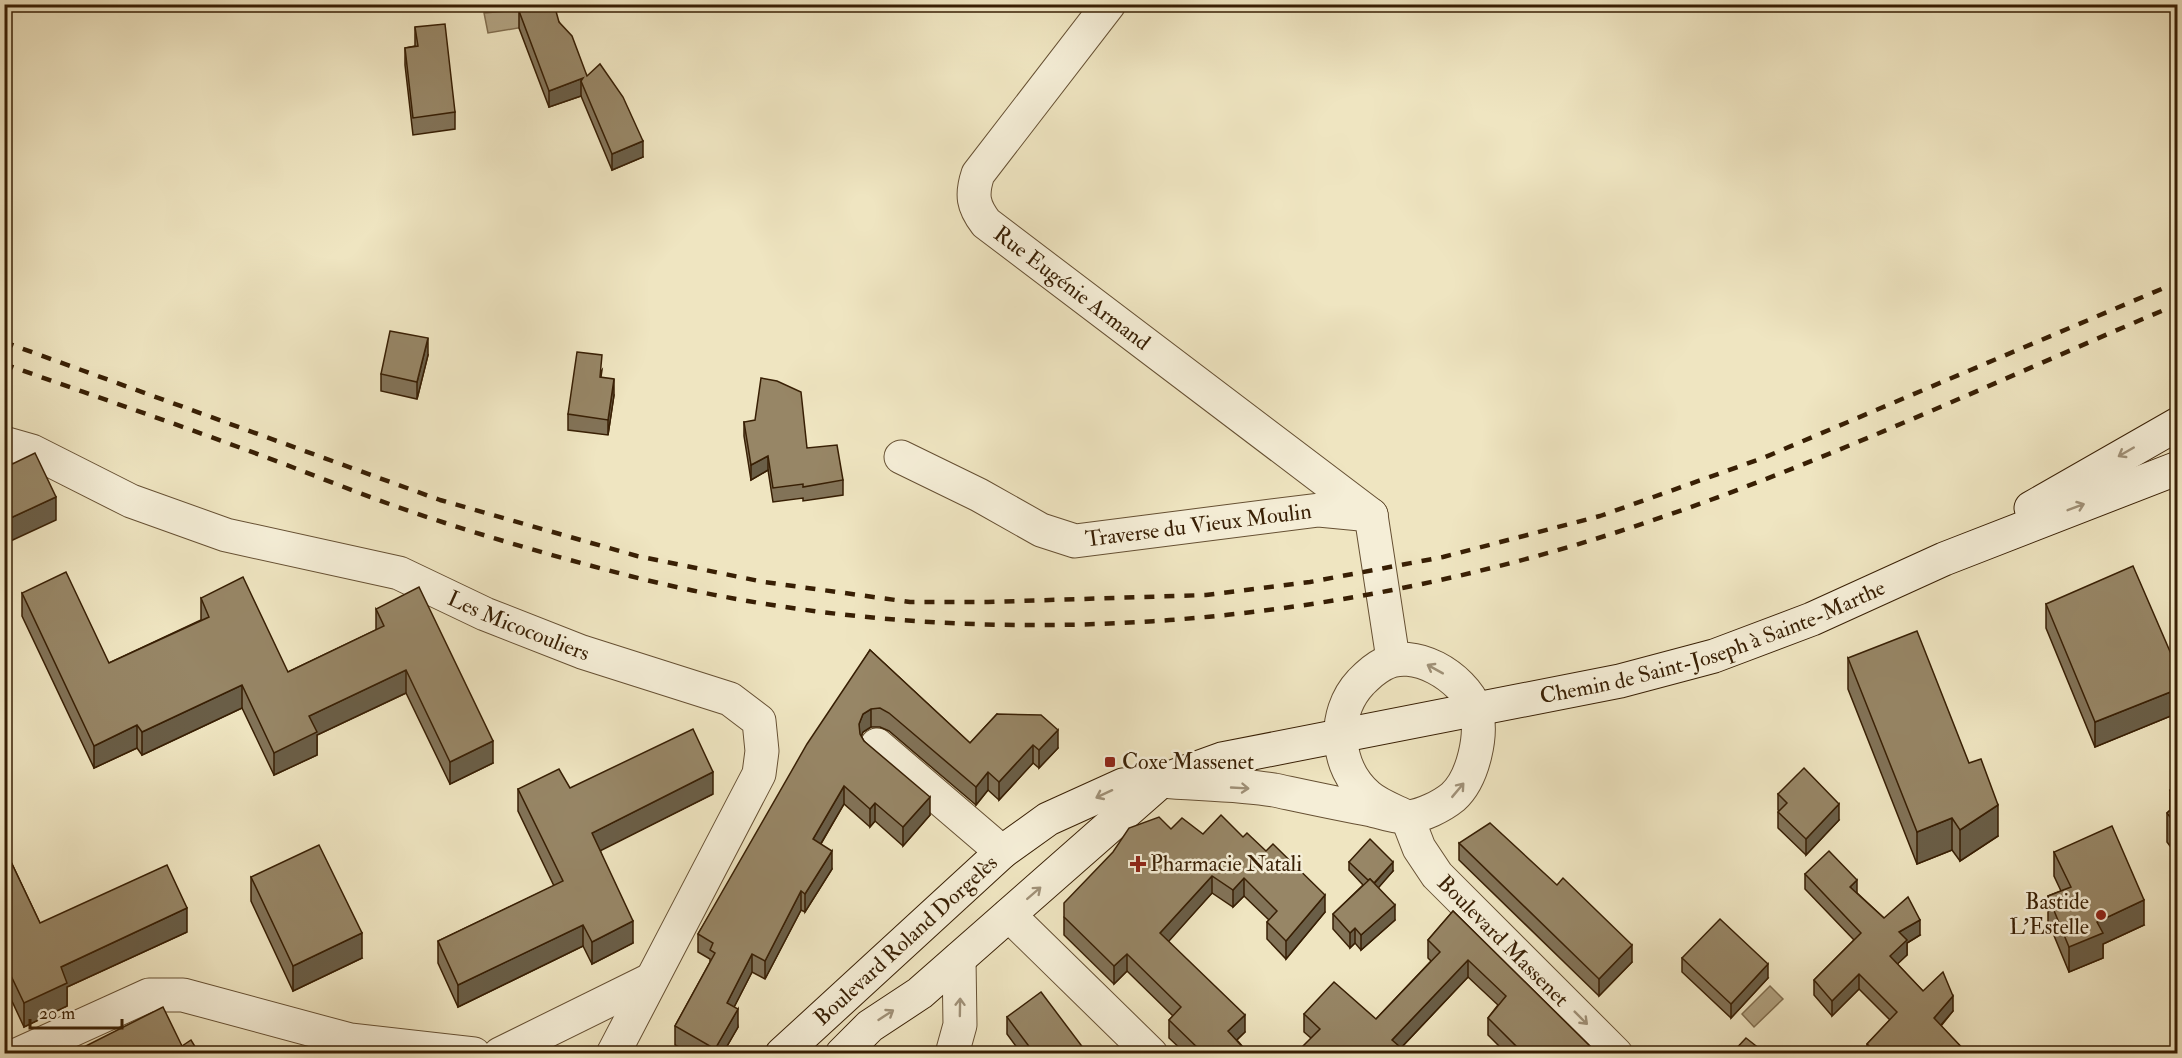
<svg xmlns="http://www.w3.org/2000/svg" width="2182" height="1058" viewBox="0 0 2182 1058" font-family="'IM FELL Double Pica',serif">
  <rect width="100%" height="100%" fill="#efe5c1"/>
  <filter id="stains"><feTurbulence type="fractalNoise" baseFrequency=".00333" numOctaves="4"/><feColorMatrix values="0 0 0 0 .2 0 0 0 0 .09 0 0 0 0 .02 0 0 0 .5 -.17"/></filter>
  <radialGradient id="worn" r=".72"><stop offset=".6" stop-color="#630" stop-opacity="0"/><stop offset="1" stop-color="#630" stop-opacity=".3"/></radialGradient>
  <g fill="#b1a281" stroke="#816e4f" stroke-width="1.5">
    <polygon points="528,5 530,26 488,33 484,13 507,11"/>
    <polygon points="1770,986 1783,999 1754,1027 1742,1014"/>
  </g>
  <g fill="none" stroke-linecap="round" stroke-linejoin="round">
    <defs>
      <g id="minor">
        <path id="s1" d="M1109,4l-131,170c-7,21 -5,32 8,49l385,292"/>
        <path id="s2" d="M4,443l28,8 99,50 95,34 173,38 86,41 97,38 148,47 29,22 3,30 -3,23 -146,280"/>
        <path id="s3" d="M901,457l78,38 62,35 34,11 244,-31 52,5"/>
        <polyline points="1371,515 1393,659"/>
        <polyline points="877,745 1002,852"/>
        <path d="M1161,781c35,3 78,3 113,9 33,7 65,14 98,20 11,3 25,8 36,7 14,-1 34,-11 45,-20 20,-18 31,-64 22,-89 -12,-31 -62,-62 -93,-43 -8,4 -14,10 -21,17 -30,32 -26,85 7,114 10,9 27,15 39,21"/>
        <path id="s4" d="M1407,817l12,31 18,27 179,179"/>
        <polyline points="1009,915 1151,1054"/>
        <polyline points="19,1054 149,995 183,995 350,1040 474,1054"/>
        <polyline points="500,1054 648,981"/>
        <polyline points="952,1054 960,1025 959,959"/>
      </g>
      <g id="secondary">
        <polyline points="2031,508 2178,424"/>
        <path id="s5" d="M782,1054l220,-202 46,-33 75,-34 38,-4 61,-22 398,-78 94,-25 98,-37 132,-60 234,-91"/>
        <polyline points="842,1054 870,1026 920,993 1161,781"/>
      </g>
    </defs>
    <use href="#minor" stroke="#665033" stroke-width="35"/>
    <use href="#secondary" stroke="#381f04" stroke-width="35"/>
    <use href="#minor" stroke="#f5eed7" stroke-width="33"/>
    <use href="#secondary" stroke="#f5eed7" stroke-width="33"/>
    <g stroke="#381f04" stroke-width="4.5" stroke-dasharray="10 10" stroke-linecap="butt">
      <polyline points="4,342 440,500 637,556 764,582 910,602 988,602 1206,595 1310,582 1443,557 1600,516 1763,458 2178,282"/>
      <path d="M4,364c79,28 158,55 237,84 64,23 127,50 192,71 64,21 131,40 197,57 320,81 665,58 978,-41 193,-61 383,-152 570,-231"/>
    </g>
  </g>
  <g fill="#827358" stroke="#381f04" stroke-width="1.5">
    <polygon points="519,11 559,22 587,76 643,157 612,170 581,96 549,107 519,28"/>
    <polygon points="415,27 455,112 455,129 413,135 405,65 405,48 415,46"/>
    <polygon points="428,355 417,399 381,391 381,374"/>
    <polygon points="602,370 601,377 614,395 608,435 568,430 568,414"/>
    <polygon points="744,422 807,448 843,480 843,495 803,501 803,498 773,502 768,470 751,480 744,436"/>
    <polygon points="22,593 109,663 201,620 201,598 288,672 376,630 376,609 493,763 450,784 406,693 317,735 317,755 274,775 242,708 142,755 137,748 94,768 22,616"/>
    <polygon points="2046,604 2178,670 2178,713 2095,747 2046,628"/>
    <polygon points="870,650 970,743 997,714 1058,748 1039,768 1033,763 999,800 988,790 976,805 889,731 880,727 871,727 863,732 861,736 864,741 930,815 903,846 875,821 870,827 844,804 821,844 832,869 805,912 801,910 765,979 752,972 734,1007 738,1027 723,1053 691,1053 675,1045 675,1026 710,962 710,959 698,952 698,934"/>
    <polygon points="1848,658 1998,836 1960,861 1952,850 1917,864 1848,689"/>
    <polygon points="2178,784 2178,857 2167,842 2167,813 2170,810 2170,790"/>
    <polygon points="570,788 713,794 600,850 633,943 592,964 583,946 458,1007 438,963 438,941 554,886 518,811 518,789"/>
    <polygon points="1778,794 1839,820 1806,855 1778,828 1778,812 1779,811 1778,810"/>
    <polygon points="1171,829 1203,834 1243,837 1325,912 1286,959 1267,939 1267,922 1269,920 1244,896 1233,907 1212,893 1168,941 1245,1032 1237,1040 1248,1053 1185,1053 1169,1038 1169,1020 1173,1016 1127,971 1114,984 1064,935 1064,917"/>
    <polygon points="1459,843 1632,962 1599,996 1459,860"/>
    <polygon points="4,847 40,923 187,932 67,987 67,1006 24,1027 4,984"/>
    <polygon points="2054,852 2144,925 2103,944 2103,958 2069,972 2048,921 2048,896 2061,891 2054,876"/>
    <polygon points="1349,862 1393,871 1378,887 1395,920 1361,950 1355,943 1350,948 1333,929 1333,914 1363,885 1349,870"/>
    <polygon points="1805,874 1857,893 1884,918 1920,935 1907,943 1907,955 1897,964 1923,991 1953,1011 1941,1026 1967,1053 1867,1053 1867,1044 1890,1020 1859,989 1832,1016 1814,995 1814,980 1854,940 1805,889"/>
    <polygon points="251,877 362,958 293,991 251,901"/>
    <polygon points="1453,911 1597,1053 1506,1053 1488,1035 1488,1018 1498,1005 1468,977 1401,1048 1311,1038 1304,1032 1304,1014 1376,1019 1431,961 1428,958 1428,940"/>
    <polygon points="1682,958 1768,978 1731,1018 1682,972"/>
    <polygon points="1007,1017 1087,1053 1021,1053 1007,1034"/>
  </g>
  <g fill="#6a5e47" stroke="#381f04" stroke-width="1.5">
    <polygon points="583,78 581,81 581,96 549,107 549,91"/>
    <polygon points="643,141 643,157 612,170 612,154"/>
    <polygon points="428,338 428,355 417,399 417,382"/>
    <polygon points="614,379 614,395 608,435 608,420"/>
    <polygon points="768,456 768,470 751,480 751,465"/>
    <polygon points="56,497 56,520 4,544 4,521"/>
    <polygon points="406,670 406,693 317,735 317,755 274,775 274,753 309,716"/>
    <polygon points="242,685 242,708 142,755 142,732"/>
    <polygon points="2178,689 2178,713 2095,747 2095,722"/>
    <polygon points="871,709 871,727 863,732 859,742 859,724 863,714"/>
    <polygon points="137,725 137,748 94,768 94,746"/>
    <polygon points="1058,730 1058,748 1039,768 1039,750"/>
    <polygon points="493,741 493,763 450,784 450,762"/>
    <polygon points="1033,745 1033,763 999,800 999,782"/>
    <polygon points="713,772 713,794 592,855 592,833"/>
    <polygon points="988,772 988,790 976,805 976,787"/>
    <polygon points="844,786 844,804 813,857 813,839"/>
    <polygon points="930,797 930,815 903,846 903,827"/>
    <polygon points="875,803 875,821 870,827 870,809"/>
    <polygon points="1839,804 1839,820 1806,855 1806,839"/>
    <polygon points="1998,805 1998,836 1960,861 1960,830"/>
    <polygon points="1952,818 1952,850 1917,864 1917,832"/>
    <polygon points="832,851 832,869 805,912 805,894"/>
    <polygon points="1393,862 1393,871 1373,894 1373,885"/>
    <polygon points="1212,876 1212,893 1160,951 1160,933"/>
    <polygon points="1244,878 1244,896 1233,907 1233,890"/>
    <polygon points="1857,880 1857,895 1850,887"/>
    <polygon points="801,891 801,910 765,979 765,961"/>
    <polygon points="1325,895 1325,912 1286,959 1286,941"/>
    <polygon points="2144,900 2144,925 2103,944 2103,958 2069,972 2069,947 2097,922"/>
    <polygon points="1395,905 1395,920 1361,950 1361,935"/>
    <polygon points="187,908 187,932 67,987 67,1006 24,1027 24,1003 61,967"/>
    <polygon points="1920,920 1920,935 1907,943 1907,955 1890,971 1890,956 1899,932"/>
    <polygon points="633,921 633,943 592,964 592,942"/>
    <polygon points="583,925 583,946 458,1007 458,985"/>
    <polygon points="1355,928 1355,943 1350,948 1350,933"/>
    <polygon points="362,933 362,958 293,991 293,966"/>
    <polygon points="1632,945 1632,962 1599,996 1599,979"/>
    <polygon points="752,954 752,972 727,1021 727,1003"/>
    <polygon points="1127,954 1127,971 1114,984 1114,966"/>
    <polygon points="1468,960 1468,977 1396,1053 1392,1040"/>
    <polygon points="1768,964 1768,978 1731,1018 1731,1004"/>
    <polygon points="1859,974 1859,989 1832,1016 1832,1001"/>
    <polygon points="1953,996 1953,1011 1934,1033 1934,1018"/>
    <polygon points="738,1009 738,1027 723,1053 715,1053 715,1049"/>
    <polygon points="1245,1015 1245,1032 1228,1048 1228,1031"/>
  </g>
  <g fill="#978666" stroke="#381f04" stroke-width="1.5">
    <polygon points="537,4 554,4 559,22 572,36 587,76 600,64 623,97 643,141 612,154 581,81 583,78 549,91 519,11 531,9"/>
    <polygon points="445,24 455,112 413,118 405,48 418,46 415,27"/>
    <polygon points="390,331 428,338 417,382 381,374"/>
    <polygon points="577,352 602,355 600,377 614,379 608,420 568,414"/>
    <polygon points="761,378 777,381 801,392 807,448 837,445 843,480 803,487 803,484 773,488 768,456 751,465 744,422 755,420"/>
    <polygon points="35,453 56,497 4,521 4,468"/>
    <polygon points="2133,566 2178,670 2178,689 2095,722 2046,604"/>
    <polygon points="66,572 109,663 209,617 201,598 243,577 288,672 384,626 376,609 419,587 493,741 450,762 406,670 309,716 317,732 274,753 242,685 142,732 137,725 94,746 22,593"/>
    <polygon points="1917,631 1969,763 1981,759 1998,805 1960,830 1952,818 1917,832 1848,658"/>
    <polygon points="870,650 970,743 997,714 1041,715 1058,730 1039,750 1033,745 999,782 988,772 976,787 889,713 880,708 871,709 863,714 859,724 860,734 864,741 930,797 903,827 875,803 870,809 844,786 813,839 832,851 805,894 801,891 765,961 752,954 727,1003 738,1009 715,1049 675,1026 715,953 710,950 713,943 698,934 807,744"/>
    <polygon points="693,729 713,772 592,833 633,921 592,942 583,925 458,985 438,941 563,881 518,789 559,769 570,788"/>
    <polygon points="1804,768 1839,804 1806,839 1778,812 1787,803 1778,794"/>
    <polygon points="2178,784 2178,799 2170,790"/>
    <polygon points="2178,804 2178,828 2167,813"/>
    <polygon points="1221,815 1243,837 1247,833 1266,851 1273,844 1325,895 1286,941 1267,922 1277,911 1244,878 1233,890 1212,876 1160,933 1245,1015 1228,1031 1248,1053 1203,1053 1169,1020 1181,1007 1127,954 1114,966 1064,917 1064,903 1113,852 1129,828 1159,817 1171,829 1182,818 1203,834"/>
    <polygon points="1490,823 1557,885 1563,878 1632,945 1599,979 1459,843"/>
    <polygon points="2112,826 2144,900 2097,922 2103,933 2069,947 2048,896 2071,887 2054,852"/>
    <polygon points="1370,839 1393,862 1374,883 1370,879 1368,880 1349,862"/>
    <polygon points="319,845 362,933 293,966 251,877"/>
    <polygon points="4,847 40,923 167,865 187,908 61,967 67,983 24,1003 4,961"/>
    <polygon points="1829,851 1857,880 1850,887 1884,918 1908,897 1920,920 1899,932 1907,940 1890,956 1923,991 1943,972 1953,996 1934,1018 1967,1053 1926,1053 1923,1050 1919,1053 1877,1053 1867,1044 1897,1012 1859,974 1832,1001 1814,980 1861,933 1805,874"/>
    <polygon points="1370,879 1395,905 1361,935 1355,928 1350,933 1333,914"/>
    <polygon points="1453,911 1597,1053 1512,1053 1518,1048 1488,1018 1506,996 1468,960 1392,1040 1407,1053 1296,1053 1320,1029 1304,1014 1334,982 1376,1019 1440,952 1428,940"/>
    <polygon points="1720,919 1768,964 1731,1004 1682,958"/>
    <polygon points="1041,992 1087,1053 1034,1053 1007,1017"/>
    <polygon points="163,1007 182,1046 191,1040 199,1053 72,1053"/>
    <polygon points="1746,1038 1765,1053 1732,1053"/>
    <polygon points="1099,1050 1102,1053 1093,1053"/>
  </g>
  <defs><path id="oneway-shaft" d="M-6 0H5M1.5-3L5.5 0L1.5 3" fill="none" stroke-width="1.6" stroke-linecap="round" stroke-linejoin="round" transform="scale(1.5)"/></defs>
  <g stroke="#a09178">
    <use href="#oneway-shaft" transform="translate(2126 452) rotate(150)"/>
    <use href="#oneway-shaft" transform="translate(2076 507) rotate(-21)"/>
    <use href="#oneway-shaft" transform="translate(1435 669) rotate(-151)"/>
    <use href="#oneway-shaft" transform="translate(1240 788) rotate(3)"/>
    <use href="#oneway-shaft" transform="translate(1458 790) rotate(-50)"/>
    <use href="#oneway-shaft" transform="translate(1104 794) rotate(155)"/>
    <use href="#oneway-shaft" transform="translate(1034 893) rotate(-41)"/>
    <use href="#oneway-shaft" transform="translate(960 1007) rotate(-89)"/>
    <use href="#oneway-shaft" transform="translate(886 1015) rotate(-33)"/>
    <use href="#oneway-shaft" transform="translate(1581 1018) rotate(45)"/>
  </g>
  <g fill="#8f2418" stroke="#f5eed7" stroke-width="2">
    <rect x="1104" y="756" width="12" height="12" rx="3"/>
    <path d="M1135 855h6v6h6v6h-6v6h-6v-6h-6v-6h6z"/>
    <circle cx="2101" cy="915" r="6"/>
  </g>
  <g text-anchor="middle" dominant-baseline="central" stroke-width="5" stroke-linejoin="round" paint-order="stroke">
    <g font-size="22" fill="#381f04" stroke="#f5eed7">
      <text stroke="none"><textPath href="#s1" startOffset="375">Rue Eugénie Armand</textPath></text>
      <text stroke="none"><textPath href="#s3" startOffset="318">Traverse du Vieux Moulin</textPath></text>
      <text stroke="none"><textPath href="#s2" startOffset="549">Les Micocouliers</textPath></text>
      <text stroke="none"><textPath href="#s5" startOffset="1046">Chemin de Saint-Joseph à Sainte-Marthe</textPath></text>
      <text stroke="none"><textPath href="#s5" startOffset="168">Boulevard Roland Dorgelès</textPath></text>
      <text stroke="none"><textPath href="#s4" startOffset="159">Boulevard Massenet</textPath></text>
    </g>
    <g font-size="22" fill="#381f04" stroke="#f5eed7" text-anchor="start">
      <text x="1122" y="762">Coxe Massenet</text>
      <text x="1150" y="864">Pharmacie Natali</text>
      <text x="2089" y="902" text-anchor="end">Bastide<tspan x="2089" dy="25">L'Estelle</tspan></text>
    </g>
  </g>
  <rect width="2182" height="1058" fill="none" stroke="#efe5c1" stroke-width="24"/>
  <rect x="6" y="6" width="2170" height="1046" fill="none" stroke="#381f04" stroke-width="3"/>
  <rect x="12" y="12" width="2158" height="1034" fill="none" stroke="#381f04" stroke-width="1.5"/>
  <path d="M30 1019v9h92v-9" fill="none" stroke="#381f04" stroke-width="3"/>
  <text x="39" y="1019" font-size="18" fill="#381f04" stroke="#f5eed7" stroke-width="4.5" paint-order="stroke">20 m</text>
  <rect width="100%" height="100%" filter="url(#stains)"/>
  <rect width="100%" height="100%" fill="url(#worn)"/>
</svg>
